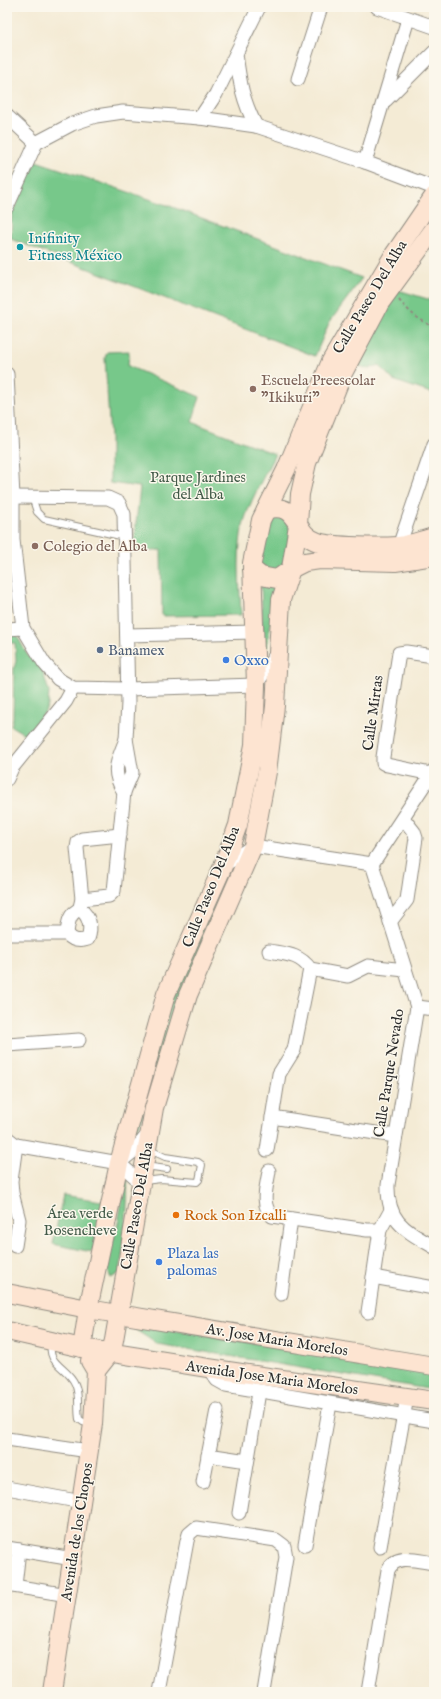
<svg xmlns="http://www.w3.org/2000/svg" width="441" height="1699" viewBox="0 0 441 1699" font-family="'IM FELL English',serif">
  <rect width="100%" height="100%" fill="#fbf7ec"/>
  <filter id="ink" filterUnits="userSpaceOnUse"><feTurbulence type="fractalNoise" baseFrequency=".025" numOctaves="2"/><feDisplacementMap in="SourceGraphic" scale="8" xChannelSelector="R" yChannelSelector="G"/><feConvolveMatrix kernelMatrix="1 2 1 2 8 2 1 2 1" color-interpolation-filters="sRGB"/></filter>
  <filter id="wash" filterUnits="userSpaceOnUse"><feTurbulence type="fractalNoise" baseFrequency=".012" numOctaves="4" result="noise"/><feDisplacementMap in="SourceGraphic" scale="16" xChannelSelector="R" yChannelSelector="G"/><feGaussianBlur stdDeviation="0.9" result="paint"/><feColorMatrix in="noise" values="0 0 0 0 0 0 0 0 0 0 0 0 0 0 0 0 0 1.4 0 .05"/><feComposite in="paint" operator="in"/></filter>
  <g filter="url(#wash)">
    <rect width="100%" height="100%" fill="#f4ebd5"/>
    <g fill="#77c88a" stroke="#517a5a">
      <polygon points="36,161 167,205 362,278 329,323 315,356 11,239 12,213"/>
      <polygon points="398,290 431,300 434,296 434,394 393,380 379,365 369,369 353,364"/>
      <path d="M129,351l-1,15 72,31 -8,25 83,32c-11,23 -31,57 -34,81 -4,26 -1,54 0,80l-79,1 -1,-66 -28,1 7,-64 -30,-4v-46l-5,-79 2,-6z"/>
      <polygon points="269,515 286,515 291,534 281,571 261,571 259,558"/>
      <polygon points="261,584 267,587 277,586 264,665"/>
      <polygon points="7,634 16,634 28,656 35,659 42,669 49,692 48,705 45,712 26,735 11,726 13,719 14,668 16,661 15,643 7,643"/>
      <polygon points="241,857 144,1113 130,1149 164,1017 226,871"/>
      <path d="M127,1173c2,34 -3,67 -7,100l-9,5 -5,-11 1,-10 10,-29 4,-22 1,-23z"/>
      <polygon points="63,1195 108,1202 92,1252 53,1244"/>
      <polygon points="133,1324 434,1371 434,1390 157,1344 133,1328"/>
    </g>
  </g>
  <g filter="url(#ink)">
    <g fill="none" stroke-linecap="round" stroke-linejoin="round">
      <defs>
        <g id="lane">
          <polyline points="32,497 37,512 44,519 125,537"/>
          <polyline points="145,1166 167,1169"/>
          <polyline points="144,1181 161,1179 197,1182 199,1180 202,1165 198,1162 165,1157 150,1150"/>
          <path d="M52,1342c-7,22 16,25 23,42 5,11 2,23 4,35l4,3 8,2"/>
        </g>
        <g id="street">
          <polyline points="377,7 434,27"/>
          <path d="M236,54c4,29 6,45 20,72"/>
          <polyline points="298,79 321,7"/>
          <polyline points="386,100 434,52"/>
          <polyline points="7,116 36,143"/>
          <polyline points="200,118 216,94 259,7"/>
          <polyline points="365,162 408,19"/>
          <polyline points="7,207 36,143 72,124 96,116 123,112 200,118 256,126 365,162 434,188"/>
          <polyline points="7,374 13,497 13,540 23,628 44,663 58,679 73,688 127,689 256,685"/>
          <polyline points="13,497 108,498 119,503 124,514 128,703 126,739 132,773 124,792 114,891 109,896 82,899"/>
          <polyline points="399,546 434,444"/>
          <polyline points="7,629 23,628"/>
          <polyline points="127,635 254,632"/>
          <polyline points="256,685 278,651"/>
          <path d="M434,770l-62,94 45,143 -29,178c-1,37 17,45 46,62"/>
          <polyline points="431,774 387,765 383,763 383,757 399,653 406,652 434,656"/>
          <polyline points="7,779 12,768 66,701 73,688"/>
          <path d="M124,792c-14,-22 -6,-31 2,-53"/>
          <polyline points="223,866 253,846 372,864"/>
          <polyline points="80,907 82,899 77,848 78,842 82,839 120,835"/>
          <polyline points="390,922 407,900 416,838 414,832 403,818"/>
          <path d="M7,934h60c6,7 12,8 21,5 4,-12 2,-22 -8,-30"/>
          <path d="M67,934c1,-11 2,-21 13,-25"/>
          <path d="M269,951c16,3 31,3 41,18l38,7 20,-10 37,4"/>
          <polyline points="417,1007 434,1009"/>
          <polyline points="7,1045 79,1040"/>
          <polyline points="272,1117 395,1136"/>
          <polyline points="7,1138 16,1145 119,1163 136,1178 140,1186"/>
          <polyline points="267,1150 279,1074 294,1050 310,969"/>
          <polyline points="119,1163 135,1150 149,1133"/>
          <path d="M269,1171c-2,15 -9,33 3,45l95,14h13"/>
          <polyline points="15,1246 19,1220 12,1193 11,1181 16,1145"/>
          <polyline points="373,1277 434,1288"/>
          <polyline points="281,1294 291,1219"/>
          <polyline points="368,1312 380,1230 391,1210"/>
          <polyline points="208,1368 217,1380 226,1385 434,1421"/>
          <polyline points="7,1439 89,1451"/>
          <polyline points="208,1455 247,1461"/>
          <polyline points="203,1482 217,1410"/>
          <polyline points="7,1488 82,1502"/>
          <polyline points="239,1513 259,1392"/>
          <polyline points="305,1545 330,1404"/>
          <polyline points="380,1547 407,1397"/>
          <polyline points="7,1548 73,1559"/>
          <polyline points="7,1585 68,1595"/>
          <polyline points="15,1586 19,1550"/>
          <polyline points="159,1692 187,1541 189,1534 196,1528 276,1540 284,1546 286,1557 264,1692"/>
          <path d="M368,1692l20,-122c8,-17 30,-9 46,-7"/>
        </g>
        <g id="secondary">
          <path d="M266,510c33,-10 27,25 52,32 14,5 64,5 80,4 12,-1 24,-6 36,-9"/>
          <polyline points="252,569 261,576 277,579 291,569 305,562 320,560 395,562 434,556"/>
          <polyline points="7,1293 88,1309 434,1366"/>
          <polyline points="7,1331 82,1348 208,1368 434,1401"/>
          <polyline points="82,1348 88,1309 119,1163 166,994 223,866 238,825 254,745 256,685 252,563 261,520 286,470 331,361 393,256 434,196"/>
          <polyline points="96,1371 111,1352 114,1340 154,1108 188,995 253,846 267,772 275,706 281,600 291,569 298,525 300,494 307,463 343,373 380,303 434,229"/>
          <polyline points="52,1692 93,1424 96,1371 90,1361"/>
        </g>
      </defs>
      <use href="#lane" stroke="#908b80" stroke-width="8"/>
      <use href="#street" stroke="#908b80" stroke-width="15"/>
      <use href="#secondary" stroke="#908b80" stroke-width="20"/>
      <path stroke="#908b80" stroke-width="2" stroke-dasharray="3 3" stroke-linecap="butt" d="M399,300c10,12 21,21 35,27"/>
      <use href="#lane" stroke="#fff" stroke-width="6"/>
      <use href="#street" stroke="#fff" stroke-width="13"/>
      <use href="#secondary" stroke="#fde4d1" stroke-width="18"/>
    </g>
  </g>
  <circle fill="#0f9aa8" stroke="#fbf7ec" stroke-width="1.5" cx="20" cy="247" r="4"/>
  <g fill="#8d6e63" stroke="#fbf7ec" stroke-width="1.5">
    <circle cx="253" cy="389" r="4"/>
    <circle cx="35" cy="546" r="4"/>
  </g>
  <circle fill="#5c6f8a" stroke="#fbf7ec" stroke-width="1.5" cx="100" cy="650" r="4"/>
  <g fill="#3f7fe0" stroke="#fbf7ec" stroke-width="1.5">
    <circle cx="226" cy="660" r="4"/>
    <circle cx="159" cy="1262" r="4"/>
  </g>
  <circle fill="#e8710a" stroke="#fbf7ec" stroke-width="1.5" cx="176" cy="1215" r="4"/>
  <g text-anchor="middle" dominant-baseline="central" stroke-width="3" stroke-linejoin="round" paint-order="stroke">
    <g font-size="15" fill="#0d838f" stroke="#fbf7ec" text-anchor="start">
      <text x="28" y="238">Inifinity<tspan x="28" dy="17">Fitness México</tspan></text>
    </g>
    <g font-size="15" fill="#2b2b2b" stroke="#fbf7ec">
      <text transform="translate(370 297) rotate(-59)">Calle Paseo Del Alba</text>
      <text transform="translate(373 713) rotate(-82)">Calle Mirtas</text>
      <text transform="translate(211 887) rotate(-68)">Calle Paseo Del Alba</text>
      <text transform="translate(389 1073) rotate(-81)">Calle Parque Nevado</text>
      <text transform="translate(137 1206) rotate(-80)">Calle Paseo Del Alba</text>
      <text transform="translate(277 1340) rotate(9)">Av. Jose Maria Morelos</text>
      <text transform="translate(272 1378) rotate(8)">Avenida Jose Maria Morelos</text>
      <text transform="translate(77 1532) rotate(-81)">Avenida de los Chopos</text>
    </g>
    <g font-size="15" fill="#785e54" stroke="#fbf7ec" text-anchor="start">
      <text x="261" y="380">Escuela Preescolar<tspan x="261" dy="17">"Ikikuri"</tspan></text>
      <text x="43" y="546">Colegio del Alba</text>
    </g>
    <g font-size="15" fill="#425a48" stroke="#fbf7ec">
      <text x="198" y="477">Parque Jardines<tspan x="198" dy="17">del Alba</tspan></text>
      <text x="80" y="1213">Área verde<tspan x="80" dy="17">Bosencheve</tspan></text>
    </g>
    <g font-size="15" fill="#4e5e75" stroke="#fbf7ec" text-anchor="start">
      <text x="108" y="650">Banamex</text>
    </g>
    <g font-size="15" fill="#366cbe" stroke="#fbf7ec" text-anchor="start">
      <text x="234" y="660">Oxxo</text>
      <text x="167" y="1253">Plaza las<tspan x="167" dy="17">palomas</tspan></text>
    </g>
    <g font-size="15" fill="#c56008" stroke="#fbf7ec" text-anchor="start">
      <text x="184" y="1215">Rock Son Izcalli</text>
    </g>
  </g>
  <rect width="441" height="1699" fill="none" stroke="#fbf7ec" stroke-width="24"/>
</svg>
